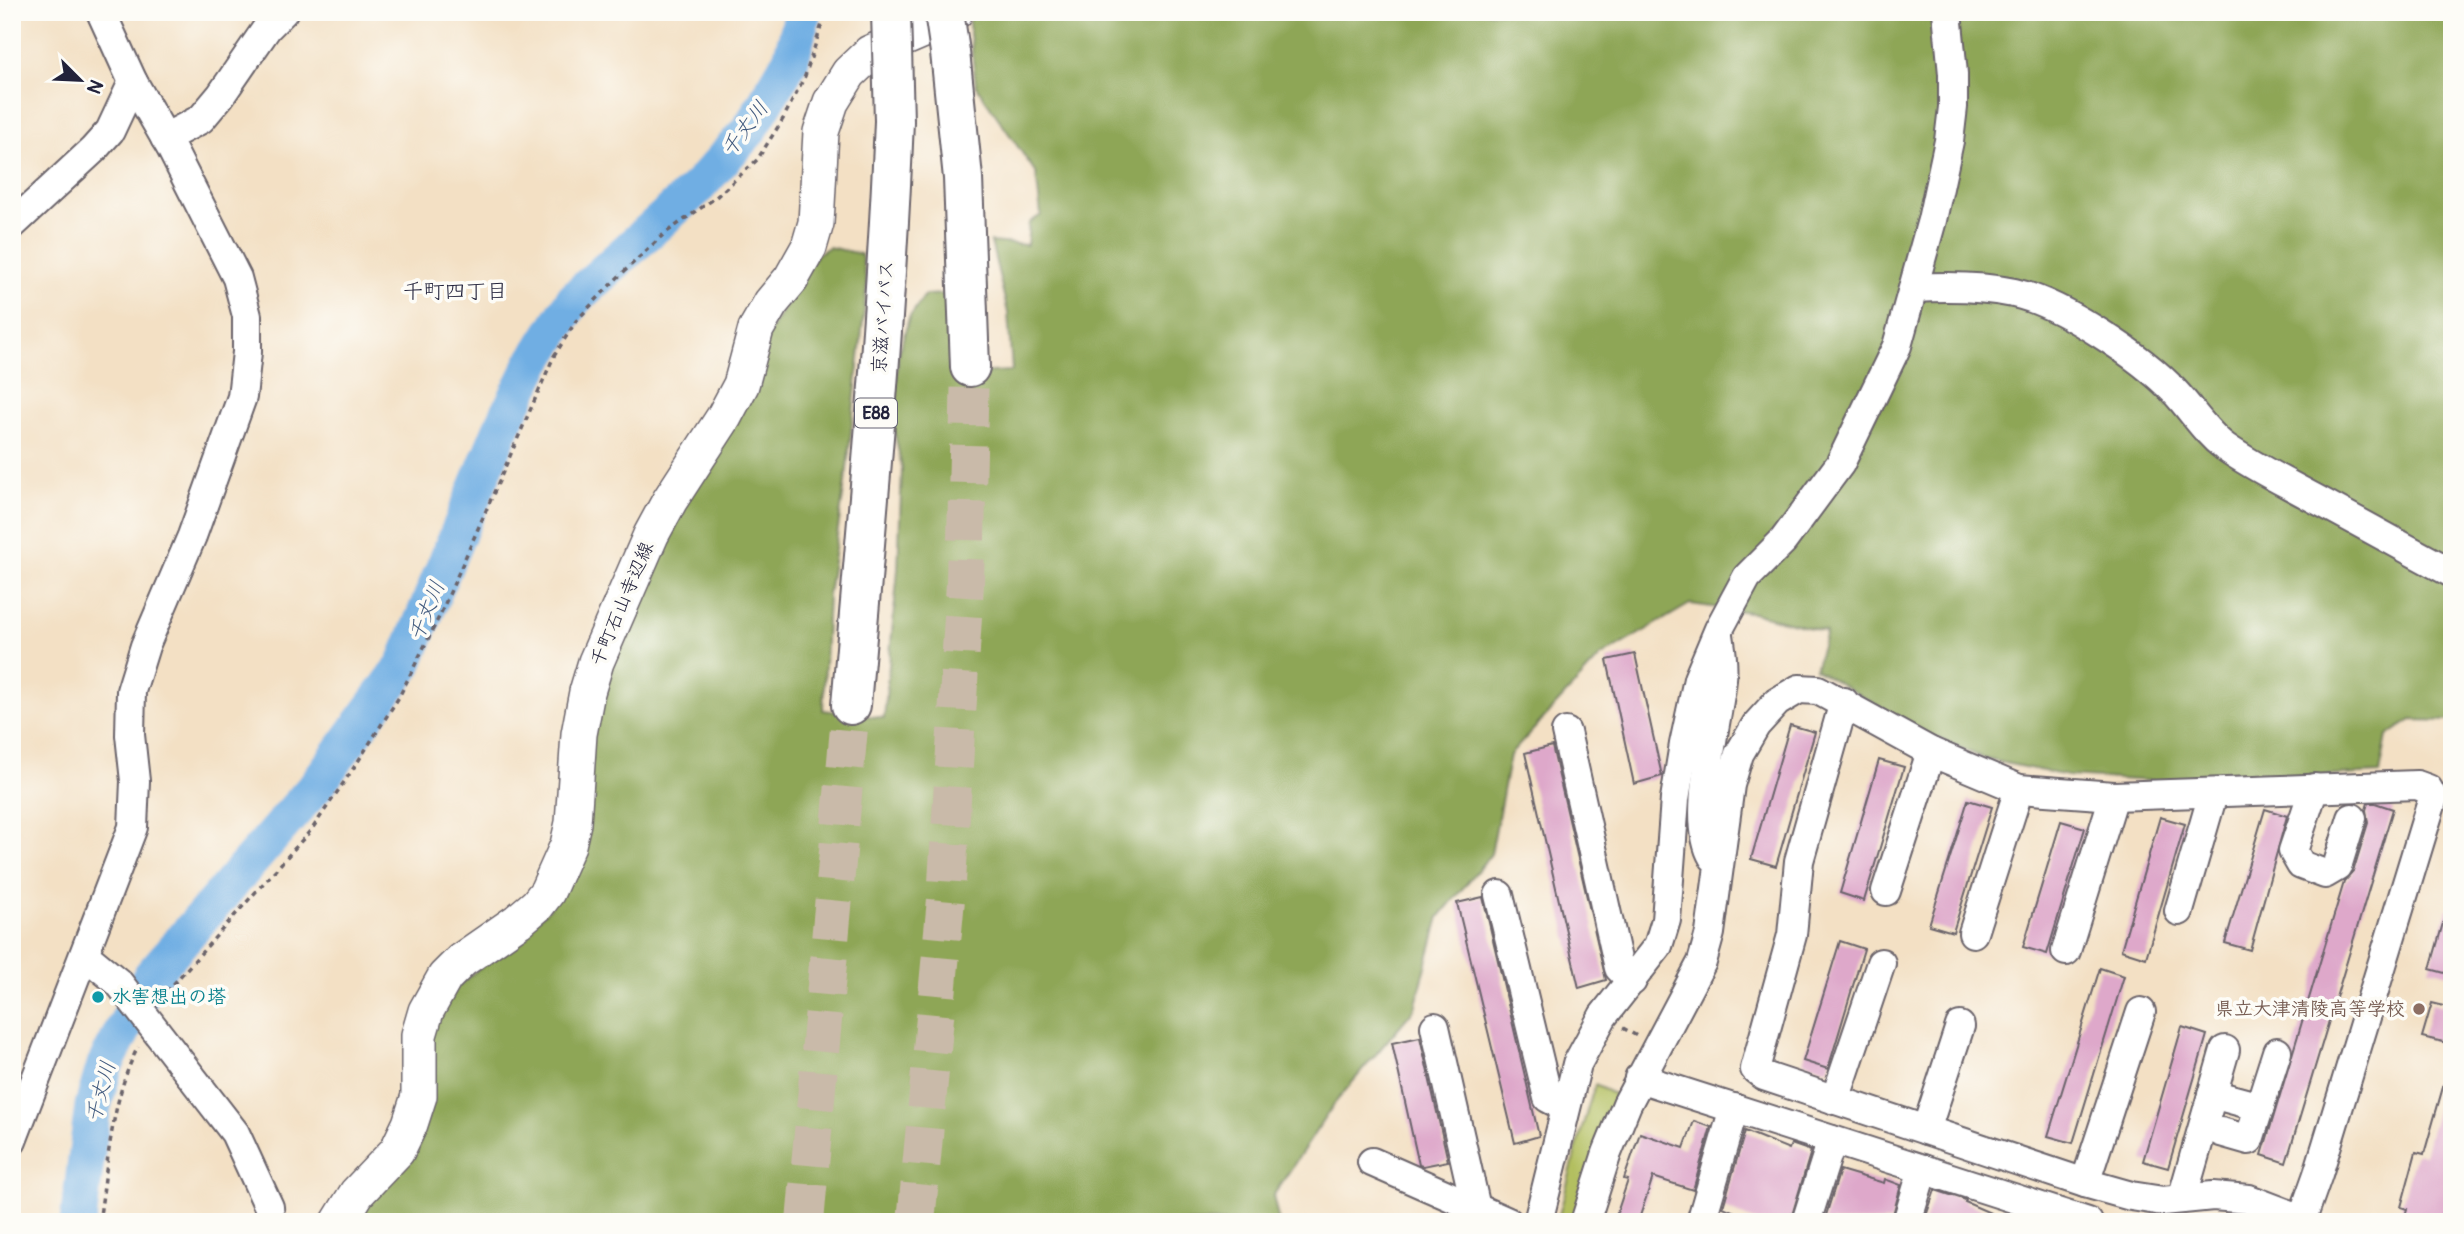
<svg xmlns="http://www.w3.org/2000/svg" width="2464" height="1234" viewBox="0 0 2464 1234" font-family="Pangolin,'Klee One',sans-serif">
  <rect width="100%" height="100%" fill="#fdfcf7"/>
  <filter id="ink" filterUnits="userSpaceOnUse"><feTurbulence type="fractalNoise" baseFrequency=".0143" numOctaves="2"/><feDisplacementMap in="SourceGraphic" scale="14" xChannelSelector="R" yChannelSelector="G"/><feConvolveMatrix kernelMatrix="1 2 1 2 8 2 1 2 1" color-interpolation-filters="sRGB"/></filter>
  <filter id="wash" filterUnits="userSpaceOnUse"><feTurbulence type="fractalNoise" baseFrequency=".00686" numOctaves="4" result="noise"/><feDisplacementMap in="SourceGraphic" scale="28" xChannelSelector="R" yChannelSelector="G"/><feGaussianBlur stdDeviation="1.57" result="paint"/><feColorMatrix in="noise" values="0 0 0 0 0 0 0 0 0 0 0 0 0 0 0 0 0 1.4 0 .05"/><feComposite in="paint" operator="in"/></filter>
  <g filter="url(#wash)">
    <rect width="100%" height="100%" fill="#f3e0c4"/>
    <path fill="#b3bf61" stroke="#6a704e" stroke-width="2" d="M1595,1085l23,11 -43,126h-18c13,-46 23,-92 38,-137z"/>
    <polygon fill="#8ea657" stroke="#586449" stroke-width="2" points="971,12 2452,12 2452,721 2411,720 2387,736 2380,773 2186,783 2067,776 1985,759 1918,729 1815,669 1826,632 1749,612 1690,604 1600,657 1510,755 1491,854 1439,917 1415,1008 1334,1104 1273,1196 1279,1222 356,1222 429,1030 452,991 549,909 592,735 615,652 652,565 762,344 816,255 829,247 861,254 867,284 847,469 828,595 823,710 884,718 898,569 902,468 894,430 898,356 909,318 925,295 949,294 956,327 951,374 1012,371 1008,313 991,242 1027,245 1029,223 1041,215 1036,173 976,86 968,16"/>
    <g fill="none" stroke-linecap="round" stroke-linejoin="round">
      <polyline stroke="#70aee3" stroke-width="37" points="78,1222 93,1106 105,1065 151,976 315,787 404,665 500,431 533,364 574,299 698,187 750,129 791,59 803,12"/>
    </g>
    <g id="blocks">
      <g fill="#dea8ca">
        <polygon points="1635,654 1662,776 1634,784 1607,660"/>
        <polygon points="1790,725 1815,732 1776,866 1751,859"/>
        <polygon points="1552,746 1606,980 1579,988 1525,753"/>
        <polygon points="1879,760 1904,767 1864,901 1840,893"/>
        <polygon points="1968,800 1992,807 1953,932 1929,925"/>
        <polygon points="2368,803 2375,803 2393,809 2286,1163 2262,1155 2344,882 2353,872 2368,823 2366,810"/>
        <polygon points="2265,809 2287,816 2250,950 2225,943"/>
        <polygon points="2160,817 2185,824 2146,958 2121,950"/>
        <polygon points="2061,821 2085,828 2047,954 2023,947"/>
        <polygon points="1483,897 1539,1136 1515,1143 1457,903"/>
        <polygon points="2447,909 2452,910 2452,975 2430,969"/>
        <polygon points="1840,941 1864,949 1828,1069 1803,1061"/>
        <polygon points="2100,968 2124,976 2073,1143 2048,1136"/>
        <polygon points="2432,1003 2452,1008 2452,1044 2422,1037"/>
        <polygon points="2182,1027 2207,1035 2168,1168 2143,1161"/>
        <polygon points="1420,1037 1448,1161 1423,1166 1419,1165 1392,1043"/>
        <polygon points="2447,1073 2452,1073 2452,1218 2445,1216 2443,1222 2403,1222 2407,1209 2401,1207 2416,1152 2424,1154"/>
        <polygon points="1694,1121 1711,1127 1693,1190 1653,1177 1638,1222 1614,1222 1628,1180 1624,1179 1640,1133 1684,1148"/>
        <polygon points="1745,1131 1789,1149 1791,1144 1811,1151 1790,1222 1758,1222 1723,1207"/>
        <polygon points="1840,1170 1884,1183 1885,1179 1901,1185 1891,1222 1824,1222"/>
        <polygon points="1935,1190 1966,1200 1965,1202 2011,1222 1924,1222"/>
      </g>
    </g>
  </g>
  <g filter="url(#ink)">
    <use href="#blocks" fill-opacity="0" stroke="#6b646b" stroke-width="2"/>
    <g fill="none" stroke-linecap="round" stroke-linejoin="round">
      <g stroke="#c9baa9" stroke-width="38" stroke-dasharray="38 19" stroke-linecap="butt">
        <polyline points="805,1222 851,705"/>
        <polyline points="916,1222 946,899 965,583 970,367"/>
      </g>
      <defs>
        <g id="minor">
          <polyline points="165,138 201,119 221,95 267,28 283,12"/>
          <polyline points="12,225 93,150 110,131 133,82"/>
          <path d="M1914,288c33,-2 67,-2 100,5 47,10 128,64 161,99 17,18 30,40 50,55 27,19 58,34 87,50 47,25 93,51 140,76"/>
          <polyline points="1844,702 1799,861 1792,935 1755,1069 1764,1076 2085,1183 2131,1196 2163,1201 2213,1196 2249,1199 2301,1219"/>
          <polyline points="1566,732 1619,968 1632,981"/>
          <polyline points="2314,788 2293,851 2301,865 2325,874 2337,867 2352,818"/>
          <path d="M1713,857c-23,-38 5,-134 9,-178 2,-15 -1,-30 -3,-44"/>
          <polyline points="1886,891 1931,752"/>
          <polyline points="1499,895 1548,1098 1565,1107"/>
          <polyline points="2179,911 2213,794"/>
          <polyline points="1973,933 2019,789"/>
          <polyline points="2066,951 2114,796"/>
          <polyline points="85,955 119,983 235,1133 269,1207 270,1222"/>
          <polyline points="1435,1027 1476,1208"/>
          <polyline points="1639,1078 2088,1222"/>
          <polyline points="2212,1094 2260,1107"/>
          <polyline points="1835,1100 1881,963"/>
          <polyline points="1926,1130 1960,1026"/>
          <polyline points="2221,1132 2249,1140 2277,1052"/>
          <polyline points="12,1141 133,827 135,781 130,735 131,691 145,646 192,536 242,397 247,352 247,316 237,278 171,148 133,82 101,12"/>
          <polyline points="1372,1162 1508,1222"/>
          <polyline points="2085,1183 2141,1012"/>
          <polyline points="2182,1199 2225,1050"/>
          <polyline points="1538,1222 1577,1064 1603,1016 1658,946 1666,920 1675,799 1684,744 1698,679 1719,629 1747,577 1783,541 1840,464 1897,346 1932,220 1949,141 1953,107 1953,74 1947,12"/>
          <polyline points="1585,1222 1607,1153 1627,1104 1702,962 1710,933 1730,785 1739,754 1756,725 1777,702 1799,689 1818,690 1931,752 2019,789 2114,796 2417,785 2428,789 2433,798 2318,1174 2301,1222"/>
          <polyline points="1701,1222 1734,1108"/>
          <polyline points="1806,1222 1832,1140"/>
          <polyline points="1907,1222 1923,1169"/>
        </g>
        <polyline id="major" points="339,1222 357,1193 397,1151 410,1124 419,1096 419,1035 426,1011 445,977 462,960 518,921 537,905 547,892 568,845 573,823 579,734 587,692 596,662 651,535 670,500 724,417 741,385 756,329 771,303 791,279 809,247 816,223 821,132 831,102 849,73 870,53 926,29 955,12"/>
        <g id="highway">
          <polyline points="950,52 963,178 970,367"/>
          <path d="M851,705c17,-194 35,-389 43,-584"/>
        </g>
      </defs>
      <use href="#minor" stroke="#6b646b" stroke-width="32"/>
      <use href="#major" stroke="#6b646b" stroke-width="38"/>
      <use href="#highway" stroke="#6b646b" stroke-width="42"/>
      <g stroke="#6b646b" stroke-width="3.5" stroke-dasharray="5 5" stroke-linecap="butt">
        <polyline points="160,999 312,829 357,763 399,697 440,615 554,356 576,321 614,281 664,234 715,198 757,160 783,119 805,76 826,12"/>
        <polyline points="1623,1028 1637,1036"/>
        <path d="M99,1222c9,-58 12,-123 39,-175"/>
      </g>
      <use href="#minor" stroke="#fff" stroke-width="28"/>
      <use href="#major" stroke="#fff" stroke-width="35"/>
      <use href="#highway" stroke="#fff" stroke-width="38"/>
      <defs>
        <g id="highway-bridge">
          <polyline points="891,12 894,121"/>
          <polyline points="944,12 950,52"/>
        </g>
      </defs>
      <use href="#highway-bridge" stroke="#6b646b" stroke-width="42" stroke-linecap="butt"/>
      <use href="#highway-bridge" stroke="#fff" stroke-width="38"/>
    </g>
  </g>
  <circle fill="#0f9aa8" stroke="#fdfcf7" stroke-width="2.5" cx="98" cy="997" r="7"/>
  <circle fill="#8d6e63" stroke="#fdfcf7" stroke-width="2.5" cx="2419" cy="1009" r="7"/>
  <g text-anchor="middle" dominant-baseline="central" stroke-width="7" stroke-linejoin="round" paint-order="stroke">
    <rect fill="#fdfcf7" stroke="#646373" stroke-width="2" x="855" y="398.5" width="42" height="29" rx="5"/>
    <g font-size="18" font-weight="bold" fill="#22223b">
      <text x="876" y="413">E88</text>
    </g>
    <g font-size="19" fill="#22223b" stroke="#fdfcf7">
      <text transform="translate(883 317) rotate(-86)">京滋バイパス</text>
      <text transform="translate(622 604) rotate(-67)">千町石山寺辺線</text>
    </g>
    <g font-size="19" font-weight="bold" fill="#0d838f" stroke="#fdfcf7" text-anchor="start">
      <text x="112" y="997">水害想出の塔</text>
    </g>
    <g font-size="19" font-weight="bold" fill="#785e54" stroke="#fdfcf7" text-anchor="end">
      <text x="2405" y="1009">県立大津清陵高等学校</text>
    </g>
    <g font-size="21" font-style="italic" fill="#415a7e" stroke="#fdfcf7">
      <text transform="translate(745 129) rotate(-53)">千丈川</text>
      <text transform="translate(427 611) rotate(-68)">千丈川</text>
      <text transform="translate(101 1092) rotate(-75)">千丈川</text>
    </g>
    <g font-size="21" fill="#22223b" stroke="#fdfcf7">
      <text x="455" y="291">千町四丁目</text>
    </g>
  </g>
  <rect width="2464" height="1234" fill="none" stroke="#fdfcf7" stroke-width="42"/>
  <g transform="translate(80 80) rotate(114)" stroke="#fdfcf7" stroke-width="5" paint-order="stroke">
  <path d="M0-5L12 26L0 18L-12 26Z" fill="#22223b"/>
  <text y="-10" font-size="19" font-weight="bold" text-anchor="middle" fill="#22223b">N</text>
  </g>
</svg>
